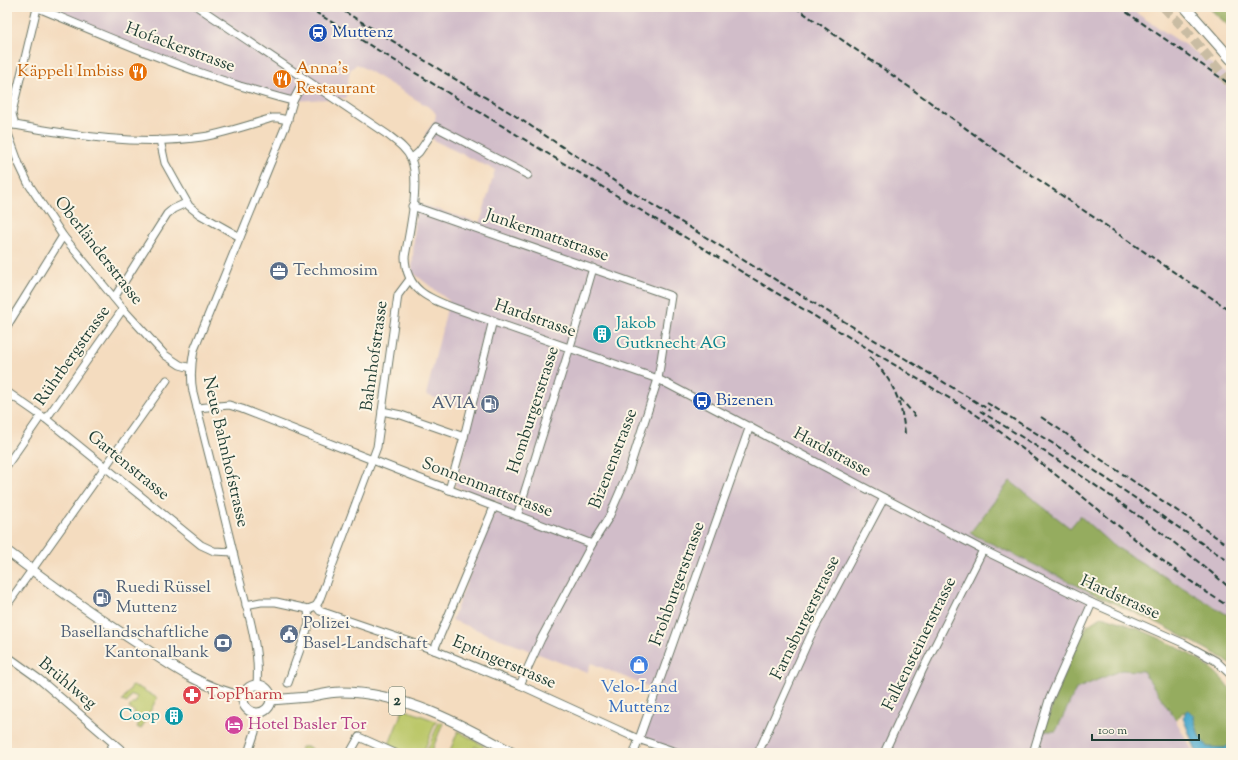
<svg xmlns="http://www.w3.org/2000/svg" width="1238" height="760" viewBox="0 0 1238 760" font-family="'Sorts Mill Goudy',serif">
  <rect width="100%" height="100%" fill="#fcf5e5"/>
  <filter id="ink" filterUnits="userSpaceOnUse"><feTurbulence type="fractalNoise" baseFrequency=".025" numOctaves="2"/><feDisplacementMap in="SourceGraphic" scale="8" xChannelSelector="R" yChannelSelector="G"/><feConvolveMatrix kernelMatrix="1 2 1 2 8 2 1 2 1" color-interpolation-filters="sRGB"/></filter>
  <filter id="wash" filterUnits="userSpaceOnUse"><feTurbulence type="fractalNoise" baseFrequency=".012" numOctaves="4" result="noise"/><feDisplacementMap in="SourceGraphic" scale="16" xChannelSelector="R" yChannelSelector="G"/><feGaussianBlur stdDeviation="0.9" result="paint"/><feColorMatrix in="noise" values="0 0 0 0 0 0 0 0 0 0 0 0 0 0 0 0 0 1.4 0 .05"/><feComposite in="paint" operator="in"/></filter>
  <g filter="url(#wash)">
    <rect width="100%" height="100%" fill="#f4dcbf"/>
    <polygon fill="#d1bdc9" points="36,7 1127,7 1194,51 1231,78 1231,617 1111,544 1080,516 1070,528 1010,481 970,533 1094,594 1043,730 1056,730 1076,689 1121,670 1144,671 1172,714 1194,753 679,753 638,739 651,688 591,663 587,673 452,620 498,502 455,486 474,410 426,395 449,301 412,272 416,203 480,223 495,170 437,142 425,134 435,121 436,114 432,109 357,64 350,70 346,91 346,98 293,101 215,78"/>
    <g fill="#bcc86a" stroke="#6e824f">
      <polygon points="132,686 138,687 157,698 141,729 137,727 139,723 132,718 135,712 129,708 132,704 136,702 137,697 133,695 130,696 127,703 122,701"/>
      <polygon points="403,709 436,721 423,753 402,753 388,747"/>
      <polygon points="439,722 443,723 431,753 426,753"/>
      <polygon points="458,731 484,746 482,750 475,746 472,753 449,753"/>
      <polygon points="301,747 309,747 316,752 316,753 305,753 300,750"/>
    </g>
    <g fill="#95ac5e" stroke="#5a7449">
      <polygon points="1208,7 1231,7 1231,28"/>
      <polygon points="1010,481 1070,528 1080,516 1111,544 1231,617 1231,665 1221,657 1160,624 1094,594 970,533"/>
      <path d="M1102,616c36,11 84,32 113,56 6,5 11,12 16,18v53l-6,5 -18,-1 -8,-11 -6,-21 -10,-3 -7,8 -33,-49 -22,-1 -45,19 -20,42h-13l23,-62 21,-43z"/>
    </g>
    <polygon fill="#50abce" stroke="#387481" points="1188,710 1193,715 1199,736 1207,747 1225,748 1231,743 1231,753 1197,753 1183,718 1186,711"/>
  </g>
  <g filter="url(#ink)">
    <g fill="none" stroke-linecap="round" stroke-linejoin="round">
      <polyline stroke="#c9bca3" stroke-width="10" stroke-dasharray="10 5" stroke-linecap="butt" points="1164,7 1183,27 1231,85"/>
      <defs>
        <g id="minor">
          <path d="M36,7c67,28 134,57 204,79 18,5 35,11 53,15"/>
          <path d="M198,7l190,128c9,7 19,14 23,24 10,23 -2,73 -6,98 1,34 25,42 52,52l201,70 325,171 109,53 91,40 33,18 15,14"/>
          <path d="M7,125h8c61,11 125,21 187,12 24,-4 47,-12 70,-19h6l10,2"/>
          <polyline points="15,125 12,114 13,108 37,8"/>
          <polyline points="7,131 19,164 28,183 63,236 123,309 165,355 180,365 191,368"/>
          <polyline points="160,140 165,163 189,206 199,214 240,237"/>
          <polyline points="411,159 419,152 436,127 528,175"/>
          <polyline points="412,206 671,296 658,379 628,473 609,517 592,544 541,639 520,685"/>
          <polyline points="114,298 167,214 173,209 186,203"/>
          <polyline points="7,326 63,236"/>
          <polyline points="7,392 46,419 201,545 214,551 233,552"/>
          <polyline points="197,408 229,405 242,409 416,477 592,544"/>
          <polyline points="382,411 401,415 464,437"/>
          <polyline points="46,419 123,309"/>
          <polyline points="7,465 41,416"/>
          <polyline points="449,490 464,437 493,320"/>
          <polyline points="517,516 570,347 593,268"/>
          <polyline points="7,605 167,380"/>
          <polyline points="246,605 261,602 276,602 308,609 316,606 319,601 377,447 398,295 410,279"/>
          <polyline points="316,606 320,611 434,650 520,685 638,739 679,753"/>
          <polyline points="434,650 494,507"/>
          <polyline points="7,656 39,679 125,753"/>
          <polyline points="288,683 309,624 308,609"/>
          <path d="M257,684c3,-37 -10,-75 -19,-111 -14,-60 -30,-121 -45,-181 -3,-15 -2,-27 1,-42l92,-225 7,-24 12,-22"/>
          <polyline points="107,753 114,744"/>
          <polyline points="248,753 255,732 257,713"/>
          <polyline points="350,753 359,737 395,753"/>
          <polyline points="634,753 750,426"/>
          <polyline points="758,753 810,637 884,498"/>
          <polyline points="884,753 922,671 983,550"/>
          <polyline points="1033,753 1049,700 1092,603"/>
        </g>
        <g id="major">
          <path d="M7,551c42,32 85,63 130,92 33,22 65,45 105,53"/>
          <circle cx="257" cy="699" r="14"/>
          <path d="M271,700c12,-1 25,-2 37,-3 11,-2 22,-5 33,-5 62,0 120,32 172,61"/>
        </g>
        <polyline id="highway" points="1185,7 1231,59"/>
      </defs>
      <use href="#minor" stroke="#6a7565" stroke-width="9"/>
      <use href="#major" stroke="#6a7565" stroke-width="11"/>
      <use href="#highway" stroke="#6a7565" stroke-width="12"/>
      <use href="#minor" stroke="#fff" stroke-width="7"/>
      <use href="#major" stroke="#fff" stroke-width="9"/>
      <use href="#highway" stroke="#fff" stroke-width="10"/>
      <polyline stroke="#1f3d34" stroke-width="1" points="7,751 10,753"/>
      <g stroke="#1f3d34" stroke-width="2" stroke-dasharray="6 3" stroke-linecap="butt">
        <path d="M307,7l665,405c90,61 167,139 259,196"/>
        <polyline points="337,7 514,115 625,188 991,411"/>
        <polyline points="795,7 912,89 1001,154 1231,311"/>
        <polyline points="1119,7 1231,85"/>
        <path d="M869,357c24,22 33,45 36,77"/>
        <polyline points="900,398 916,417"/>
        <polyline points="987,403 1070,454 1231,563"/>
        <path d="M980,411c88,54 173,111 251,178"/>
        <polyline points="1041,417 1065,433 1087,450 1231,547"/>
      </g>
    </g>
  </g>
  <defs>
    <symbol id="station-disc" viewBox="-11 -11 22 22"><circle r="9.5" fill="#1a4fb4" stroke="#fcf5e5"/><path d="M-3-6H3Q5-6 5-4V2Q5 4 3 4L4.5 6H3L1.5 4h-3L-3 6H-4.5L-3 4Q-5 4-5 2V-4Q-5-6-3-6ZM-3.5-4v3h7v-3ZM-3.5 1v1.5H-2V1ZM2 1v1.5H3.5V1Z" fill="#fff"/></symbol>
    <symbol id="restaurant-disc" viewBox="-11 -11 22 22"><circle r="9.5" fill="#e8710a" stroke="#fcf5e5"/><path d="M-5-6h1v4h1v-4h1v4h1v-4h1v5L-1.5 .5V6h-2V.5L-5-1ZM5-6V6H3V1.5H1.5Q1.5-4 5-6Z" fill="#fff"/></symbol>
    <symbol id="office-disc" viewBox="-11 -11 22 22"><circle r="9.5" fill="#5c6f8a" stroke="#fcf5e5"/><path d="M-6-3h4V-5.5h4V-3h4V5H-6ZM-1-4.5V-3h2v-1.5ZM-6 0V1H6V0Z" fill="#fff"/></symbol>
    <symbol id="building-disc" viewBox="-11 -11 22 22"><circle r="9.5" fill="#0f9aa8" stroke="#fcf5e5"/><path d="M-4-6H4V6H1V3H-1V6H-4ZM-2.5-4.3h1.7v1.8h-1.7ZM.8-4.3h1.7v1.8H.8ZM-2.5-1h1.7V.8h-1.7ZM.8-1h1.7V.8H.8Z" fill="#fff"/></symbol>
    <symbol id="bus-disc" viewBox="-11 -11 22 22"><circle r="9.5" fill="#1a4fb4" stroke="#fcf5e5"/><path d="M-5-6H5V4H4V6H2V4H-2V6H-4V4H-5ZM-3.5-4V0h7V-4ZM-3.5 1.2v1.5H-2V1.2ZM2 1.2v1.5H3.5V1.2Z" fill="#fff"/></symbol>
    <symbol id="fuel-disc" viewBox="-11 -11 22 22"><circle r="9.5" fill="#5c6f8a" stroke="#fcf5e5"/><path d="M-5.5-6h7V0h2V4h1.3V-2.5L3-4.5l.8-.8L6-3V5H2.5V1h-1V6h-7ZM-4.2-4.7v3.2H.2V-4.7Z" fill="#fff"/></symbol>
    <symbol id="civic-disc" viewBox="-11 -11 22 22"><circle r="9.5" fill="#5c6f8a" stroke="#fcf5e5"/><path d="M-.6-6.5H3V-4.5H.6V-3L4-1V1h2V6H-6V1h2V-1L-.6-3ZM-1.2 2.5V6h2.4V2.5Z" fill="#fff"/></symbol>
    <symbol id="bank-disc" viewBox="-11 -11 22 22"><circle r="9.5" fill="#5c6f8a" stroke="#fcf5e5"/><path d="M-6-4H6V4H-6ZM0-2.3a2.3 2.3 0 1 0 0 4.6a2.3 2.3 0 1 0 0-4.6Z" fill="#fff"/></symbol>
    <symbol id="shop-disc" viewBox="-11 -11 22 22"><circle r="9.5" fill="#3f7fe0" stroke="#fcf5e5"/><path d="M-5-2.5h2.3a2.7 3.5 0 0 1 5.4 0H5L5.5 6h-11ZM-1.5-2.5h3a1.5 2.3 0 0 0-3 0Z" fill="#fff"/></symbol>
    <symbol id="pharmacy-disc" viewBox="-11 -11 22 22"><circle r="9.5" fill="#e0444e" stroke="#fcf5e5"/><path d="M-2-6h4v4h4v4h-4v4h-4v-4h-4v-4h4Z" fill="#fff"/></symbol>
    <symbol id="hotel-disc" viewBox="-11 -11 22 22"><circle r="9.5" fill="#d1479c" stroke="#fcf5e5"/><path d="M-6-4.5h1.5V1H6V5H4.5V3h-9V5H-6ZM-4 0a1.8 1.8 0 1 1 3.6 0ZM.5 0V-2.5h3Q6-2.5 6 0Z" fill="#fff"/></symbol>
  </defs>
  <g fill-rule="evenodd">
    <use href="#station-disc" x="307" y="22" width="22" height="22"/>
    <use href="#restaurant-disc" x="127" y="61" width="22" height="22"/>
    <use href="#restaurant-disc" x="271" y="68" width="22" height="22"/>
    <use href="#office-disc" x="268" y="260" width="22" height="22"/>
    <use href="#building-disc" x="591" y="323" width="22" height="22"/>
    <use href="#bus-disc" x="691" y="390" width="22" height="22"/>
    <use href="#fuel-disc" x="479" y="393" width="22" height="22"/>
    <use href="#fuel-disc" x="91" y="587" width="22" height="22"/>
    <use href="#civic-disc" x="278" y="623" width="22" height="22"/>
    <use href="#bank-disc" x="212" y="632" width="22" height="22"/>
    <use href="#shop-disc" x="628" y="654" width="22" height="22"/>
    <use href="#pharmacy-disc" x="181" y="684" width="22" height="22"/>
    <use href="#building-disc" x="163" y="705" width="22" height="22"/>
    <use href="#hotel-disc" x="223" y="714" width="22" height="22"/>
  </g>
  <g text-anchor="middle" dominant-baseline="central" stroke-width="4" stroke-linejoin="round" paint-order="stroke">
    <rect fill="#fcf5e5" stroke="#617469" stroke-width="1" x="389" y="687" width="16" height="28" rx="3"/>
    <g font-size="16" font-weight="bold" fill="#1f3d34">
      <text x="397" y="701">2</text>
    </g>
    <g font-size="17" fill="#164399" stroke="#fcf5e5" text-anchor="start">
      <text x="332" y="33">Muttenz</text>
      <text x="716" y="401">Bizenen</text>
    </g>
    <g font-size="17" fill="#1f3d34" stroke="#fcf5e5">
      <text transform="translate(180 48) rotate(20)">Hofackerstrasse</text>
      <text transform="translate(547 236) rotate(19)">Junkermattstrasse</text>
      <text transform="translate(98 251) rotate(52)">Oberländerstrasse</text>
      <text transform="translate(535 319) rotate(19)">Hardstrasse</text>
      <text transform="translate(73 356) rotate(-55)">Rührbergstrasse</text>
      <text transform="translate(375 356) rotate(-82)">Bahnhofstrasse</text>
      <text transform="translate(534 410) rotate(-72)">Homburgerstrasse</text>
      <text transform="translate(225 452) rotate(77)">Neue Bahnhofstrasse</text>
      <text transform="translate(832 453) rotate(28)">Hardstrasse</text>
      <text transform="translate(614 459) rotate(-69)">Bizenenstrasse</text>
      <text transform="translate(128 466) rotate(39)">Gartenstrasse</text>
      <text transform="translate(487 488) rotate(21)">Sonnenmattstrasse</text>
      <text transform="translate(678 584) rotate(-70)">Frohburgerstrasse</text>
      <text transform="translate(1120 598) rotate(24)">Hardstrasse</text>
      <text transform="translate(806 618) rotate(-64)">Farnsburgerstrasse</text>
      <text transform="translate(920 644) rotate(-64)">Falkensteinerstrasse</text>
      <text transform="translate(504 663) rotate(23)">Eptingerstrasse</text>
      <text transform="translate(67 684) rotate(40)">Brühlweg</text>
    </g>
    <g font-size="17" fill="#c56008" stroke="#fcf5e5" text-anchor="start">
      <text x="296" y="69">Anna's<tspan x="296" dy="20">Restaurant</tspan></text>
      <text x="124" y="72" text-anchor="end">Käppeli Imbiss</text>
    </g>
    <g font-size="17" fill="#4e5e75" stroke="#fcf5e5" text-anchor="start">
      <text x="293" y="271">Techmosim</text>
      <text x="476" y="404" text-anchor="end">AVIA</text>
      <text x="116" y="588">Ruedi Rüssel<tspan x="116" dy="20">Muttenz</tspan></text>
      <text x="303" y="624">Polizei<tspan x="303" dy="20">Basel-Landschaft</tspan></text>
      <text x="209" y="633" text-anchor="end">Basellandschaftliche<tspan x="209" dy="20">Kantonalbank</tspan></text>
    </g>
    <g font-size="17" fill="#0d838f" stroke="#fcf5e5" text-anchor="start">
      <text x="616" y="324">Jakob<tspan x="616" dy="20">Gutknecht AG</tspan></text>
      <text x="160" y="716" text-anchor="end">Coop</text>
    </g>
    <g font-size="17" fill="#366cbe" stroke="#fcf5e5">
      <text x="639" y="688">Velo-Land<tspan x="639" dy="20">Muttenz</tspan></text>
    </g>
    <g font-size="17" fill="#be3a42" stroke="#fcf5e5" text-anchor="start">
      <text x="206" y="695">TopPharm</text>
    </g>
    <g font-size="17" fill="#b23c85" stroke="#fcf5e5" text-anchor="start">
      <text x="248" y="725">Hotel Basler Tor</text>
    </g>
  </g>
  <rect width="1238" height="760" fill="none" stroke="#fcf5e5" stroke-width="24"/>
  <path d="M1092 734v6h107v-6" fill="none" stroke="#1f3d34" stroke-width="2"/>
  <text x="1098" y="734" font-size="12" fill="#1f3d34" stroke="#fcf5e5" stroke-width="3" paint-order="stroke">100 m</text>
</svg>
